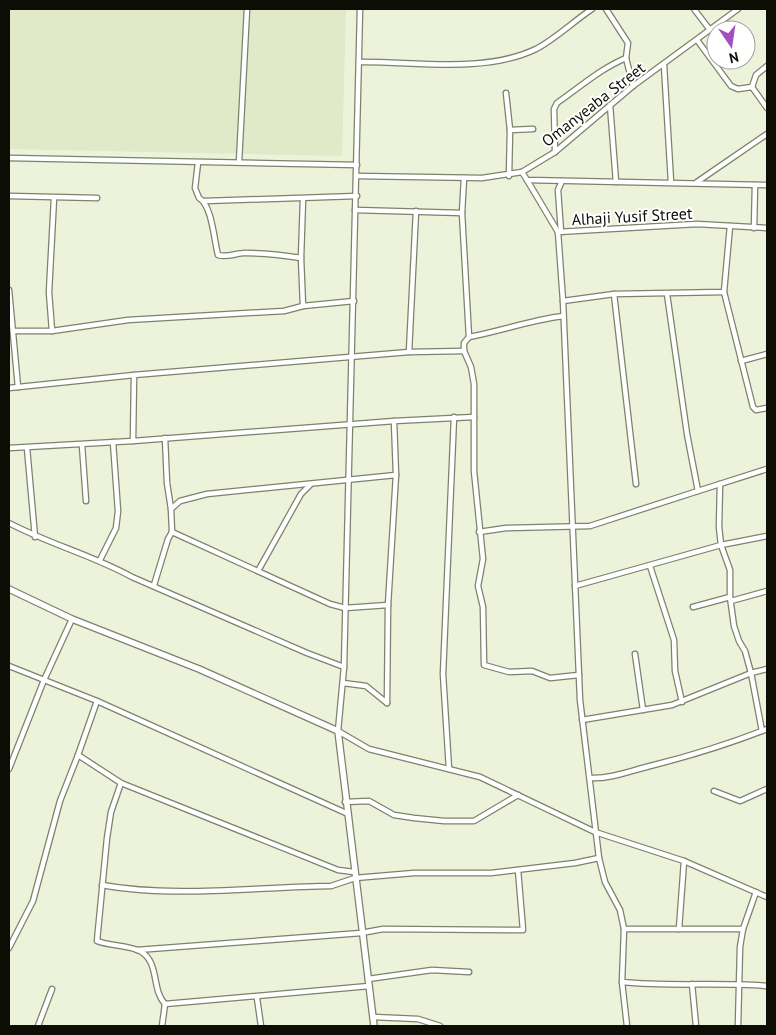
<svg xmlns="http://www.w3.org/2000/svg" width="776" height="1035" viewBox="0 0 776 1035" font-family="'PT Sans',sans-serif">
  <rect width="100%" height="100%" fill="#ecf3da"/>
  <polygon fill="#e0e9c8" points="9,9 346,9 342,156 9,149"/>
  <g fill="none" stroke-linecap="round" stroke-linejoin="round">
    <defs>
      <g id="street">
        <polyline points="360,9 344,667 338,731 369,749 480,777 595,832 684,861 767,897"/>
        <polyline points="606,9 628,43 626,58 633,86"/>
        <polyline points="694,9 710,30"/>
        <polyline points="697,40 731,86 738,89 752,87 767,108"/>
        <path d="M359,62c55,-1 125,12 177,-13 19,-10 38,-28 56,-40"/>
        <polyline points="664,65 671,182"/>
        <polyline points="752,87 756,75 767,66"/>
        <polyline points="506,93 510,130 533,129"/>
        <polyline points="610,105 616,182"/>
        <path d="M555,152l-1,-43 3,-6c23,-16 43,-34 69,-45"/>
        <polyline points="9,158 357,165"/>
        <polyline points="239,162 247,9"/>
        <path d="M198,163l-3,25 4,10c13,7 15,42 19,57 9,3 18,-2 27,-2 19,0 37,2 56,5"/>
        <polyline points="522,172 527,180 767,185"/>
        <polyline points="357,176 482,178 522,172 555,152 633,86 738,9"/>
        <polyline points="509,176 510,130"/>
        <polyline points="464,178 462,213 469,337 464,343 464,351 471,367 474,384 474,471 483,559 478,586 483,607 484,665 509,672 532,671 550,678 579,675"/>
        <polyline points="527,180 558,232 697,224 767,228"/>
        <polyline points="697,182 767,134"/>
        <polyline points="9,196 97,198"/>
        <polyline points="303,199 301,258 303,306"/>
        <polyline points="205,201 357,196"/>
        <polyline points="355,210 462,213"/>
        <polyline points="754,228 755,185"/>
        <polyline points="558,232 563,301 614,294 724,292 730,226"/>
        <polyline points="561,232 558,190 562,181"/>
        <polyline points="9,290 18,387"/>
        <polyline points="724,292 753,407 756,410 767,408"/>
        <polyline points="614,294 636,484"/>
        <polyline points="667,294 687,434 698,491 767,469"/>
        <path d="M563,301l17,399 19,158 6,24 15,28 4,19 -2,53c48,5 97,0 145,4"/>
        <polyline points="13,331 52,331 128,320 284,311 303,306 354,301"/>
        <polyline points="52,331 49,292 54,198"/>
        <path d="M469,337c32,-6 62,-17 94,-21"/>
        <polyline points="464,351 409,352 134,375 133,441 394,421 474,417"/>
        <polyline points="409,352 416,211"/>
        <polyline points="741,361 767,354"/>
        <polyline points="9,388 134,375"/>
        <polyline points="165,438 167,483 171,509"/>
        <polyline points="82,445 86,501"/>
        <polyline points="9,448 133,441"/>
        <polyline points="27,448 35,537"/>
        <polyline points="720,484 719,527 721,545 730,570 730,597 734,626 739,641 745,651 751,673 762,731"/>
        <path d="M9,523c40,21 83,32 123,54l175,76 37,14"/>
        <polyline points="172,532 330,604 345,608 388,605"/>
        <polyline points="479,532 506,528 590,526 698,491"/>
        <polyline points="100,560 116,528 118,511 113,442"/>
        <polyline points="650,566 674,640 675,671 682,702"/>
        <polyline points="258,571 301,494 310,485"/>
        <polyline points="154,585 168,539 172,532 171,509 180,501 207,494 396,475"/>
        <polyline points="575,586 721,545 767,536"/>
        <polyline points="731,601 767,591"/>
        <polyline points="693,607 730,597"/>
        <polyline points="635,654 643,710"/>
        <polyline points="9,666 97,701 346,813"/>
        <polyline points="343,683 366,686 387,703"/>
        <polyline points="97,701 78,755 121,783 338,870 354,872"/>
        <polyline points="387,703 388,605 396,475 394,421"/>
        <polyline points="582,720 672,705 751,673 767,669"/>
        <polyline points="9,769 44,680 72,619"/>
        <polyline points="449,769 443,674 454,417"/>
        <path d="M590,778c20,1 40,-7 60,-12 40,-10 79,-22 117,-37"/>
        <path d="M121,783l-10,29 -4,26 -10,103c13,5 30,4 43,10 20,11 11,38 25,53"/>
        <polyline points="714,791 740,801 767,789"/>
        <polyline points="345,802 369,801 394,815 414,818 444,821 474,821 518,795"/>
        <path d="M102,885c71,13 156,2 229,1l24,-8 59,-5h77l84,-10 24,-5"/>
        <polyline points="624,929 743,929"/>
        <polyline points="679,929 684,861"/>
        <polyline points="9,948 33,901 60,801 78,755"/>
        <polyline points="137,950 361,933 383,929 523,930 518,870"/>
        <polyline points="368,979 432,970 469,972"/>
        <polyline points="622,982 627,1026"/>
        <polyline points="692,984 696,1026"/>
        <polyline points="257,998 261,1026"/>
        <polyline points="165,1004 369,986"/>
        <polyline points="373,1017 418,1019 440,1026"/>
        <polyline points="38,1026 52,989"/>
        <polyline points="162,1026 165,1004"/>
        <polyline points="738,1026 740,947 743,929 756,892"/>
      </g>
      <polyline id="secondary" points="9,589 72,619 199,669 338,731 374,1026"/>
    </defs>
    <use href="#street" stroke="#7c826b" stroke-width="7"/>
    <use href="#secondary" stroke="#7c826b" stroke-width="8"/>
    <use href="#street" stroke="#fff" stroke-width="4.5"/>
    <use href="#secondary" stroke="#fff" stroke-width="5.5"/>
  </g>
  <g text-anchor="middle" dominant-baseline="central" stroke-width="4" stroke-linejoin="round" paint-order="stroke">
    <g font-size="16" fill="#0c0e06" stroke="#fff">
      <text transform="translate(593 104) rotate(-38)">Omanyeaba Street</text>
      <text transform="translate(632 216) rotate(-3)">Alhaji Yusif Street</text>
    </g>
  </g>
  <rect width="776" height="1035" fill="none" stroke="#0c0e06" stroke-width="20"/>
  <g transform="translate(731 45) rotate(167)"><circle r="24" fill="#ffffff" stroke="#9e9f9b"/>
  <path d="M0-4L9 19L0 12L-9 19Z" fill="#a250bf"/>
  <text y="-8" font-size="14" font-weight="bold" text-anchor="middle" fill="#0c0e06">N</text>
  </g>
</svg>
